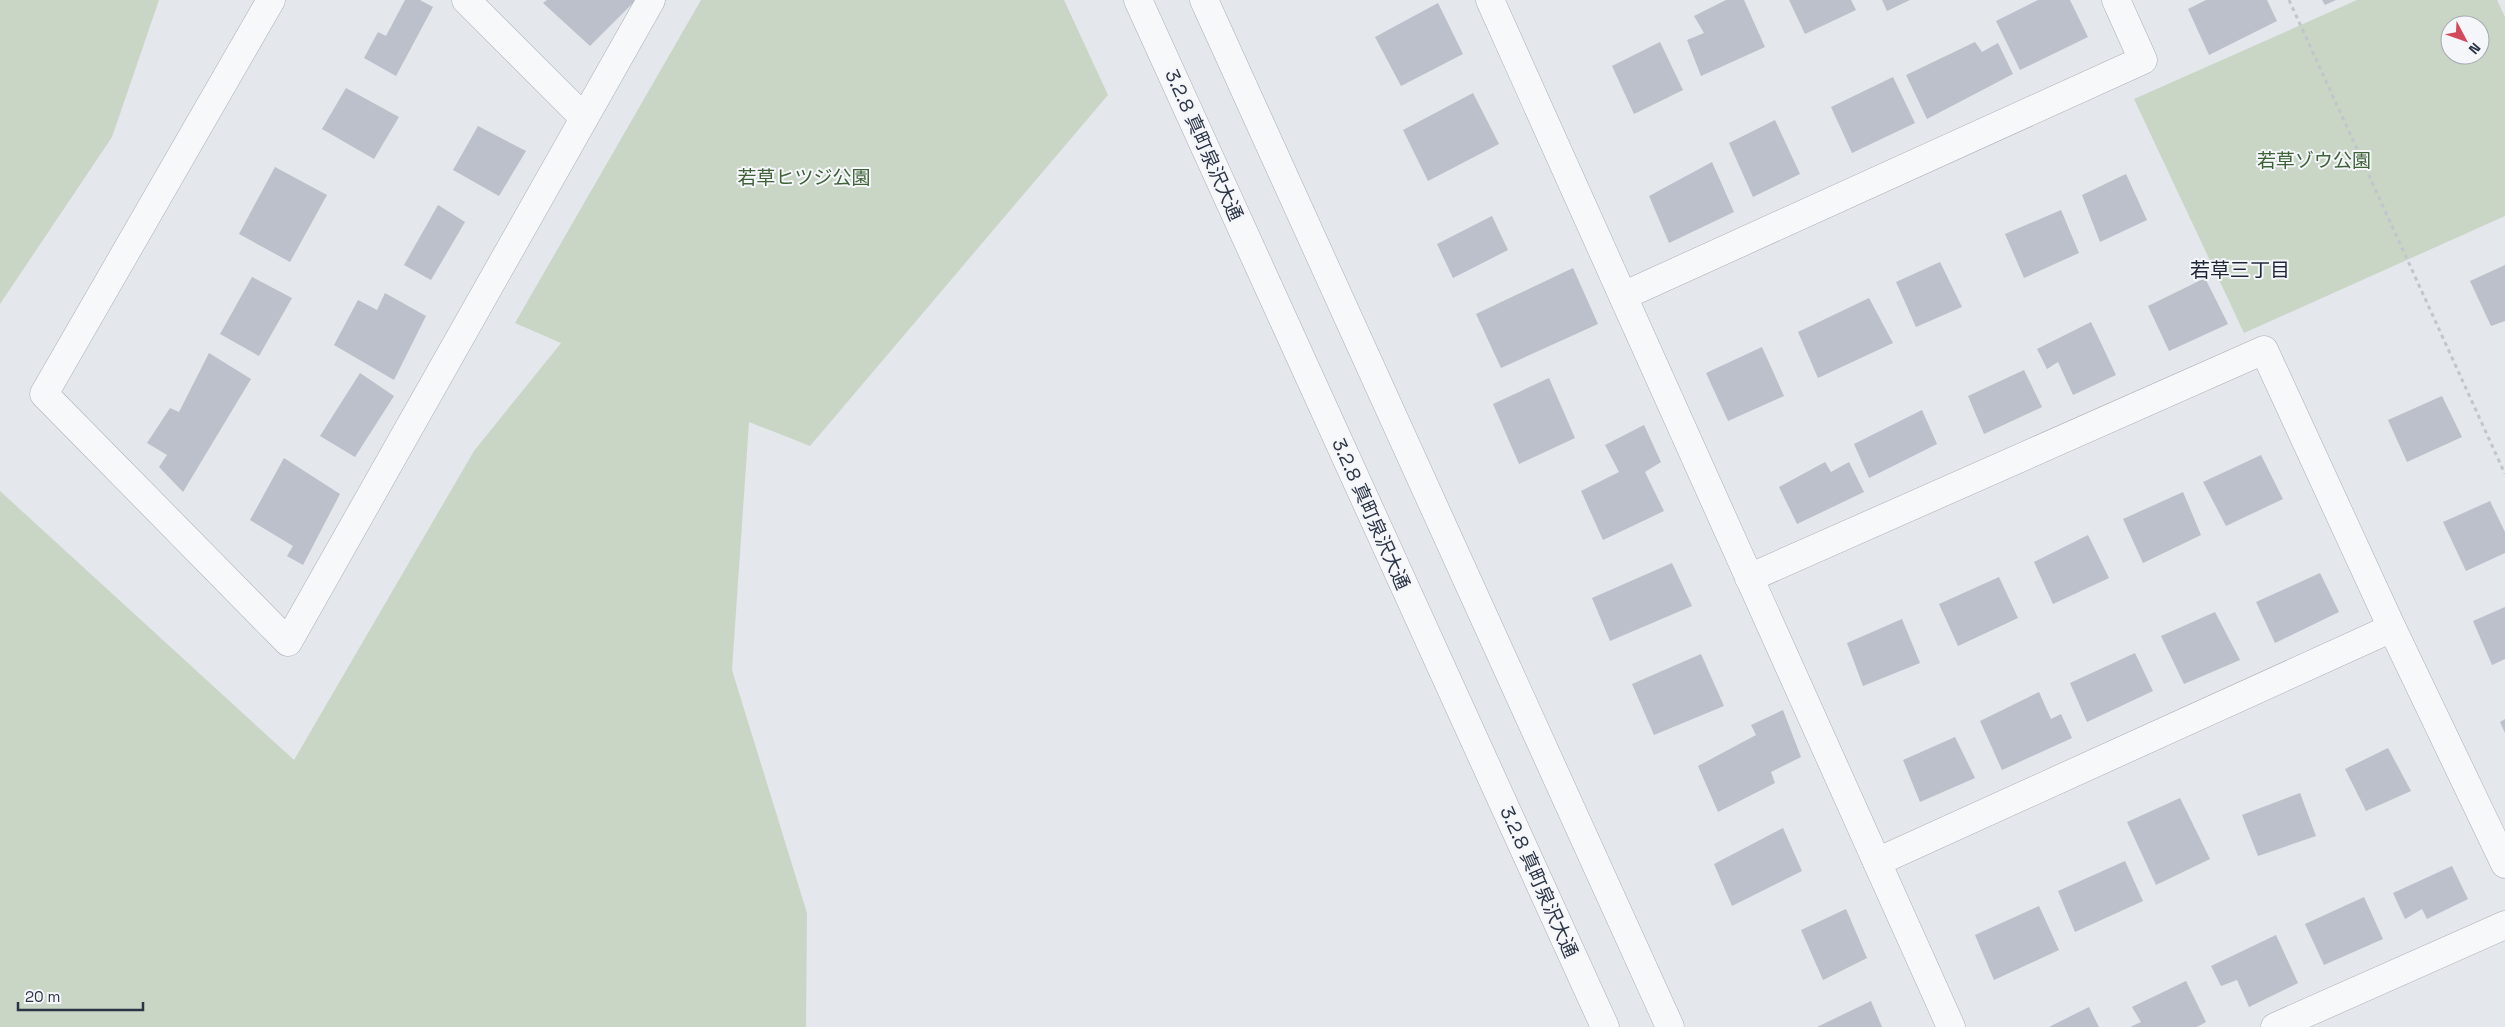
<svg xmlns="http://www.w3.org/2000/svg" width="2505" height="1027" viewBox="0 0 2505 1027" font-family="'Space Grotesk','Noto Sans JP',sans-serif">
  <rect width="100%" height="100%" fill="#e4e7ec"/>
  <g fill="#c9d6c5" fill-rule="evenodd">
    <polygon points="0,0 159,0 112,137 0,304"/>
    <polygon points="701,0 1064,0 1108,95 810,446 749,422 732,670 807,913 806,1027 0,1027 0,491 294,760 474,451 561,343 515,323"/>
    <path d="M2357,0h140l8,17v199l-261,117 -110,-234zM2450,25h30v30h-30z"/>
  </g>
  <g fill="#bbc0ca">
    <polygon points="405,0 420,0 433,7 396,76 364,58 378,32 386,36"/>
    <polygon points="547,0 636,0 590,46 543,3"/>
    <polygon points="1726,0 1744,0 1765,47 1701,76 1687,40 1704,33 1694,16"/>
    <polygon points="1789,0 1851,0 1856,10 1805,34"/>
    <polygon points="1882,0 1910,0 1887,11"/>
    <polygon points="2038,0 2070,0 2088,37 2020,70 1996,21"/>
    <polygon points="2206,0 2267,0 2277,21 2209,55 2188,9"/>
    <polygon points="2322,0 2336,0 2325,5"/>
    <polygon points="1438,3 1463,54 1401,86 1375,37"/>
    <polygon points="1660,42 1683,90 1634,114 1612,66"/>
    <polygon points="1975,42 1982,52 1998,43 2013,74 1927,119 1906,75"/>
    <polygon points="1893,77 1915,123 1852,153 1831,107"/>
    <polygon points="346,88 399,117 374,159 322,129"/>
    <polygon points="1473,93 1499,144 1428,181 1403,130"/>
    <polygon points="1775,120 1800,174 1753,197 1729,143"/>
    <polygon points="478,126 526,151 499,196 453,170"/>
    <polygon points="1712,162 1734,212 1669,243 1649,196"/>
    <polygon points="275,167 327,195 290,262 239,234"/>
    <polygon points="2126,174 2147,220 2100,242 2082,195"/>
    <polygon points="438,205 465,222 431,280 404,265"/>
    <polygon points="2061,210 2079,253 2024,278 2005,234"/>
    <polygon points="1492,216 1508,250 1453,278 1437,244"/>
    <polygon points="1940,262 1962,307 1916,327 1896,282"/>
    <polygon points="2505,265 2505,321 2491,326 2470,281"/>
    <polygon points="1573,268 1598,324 1501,368 1476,314"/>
    <polygon points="252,277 292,298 259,356 220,334"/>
    <polygon points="2205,278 2228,324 2169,351 2148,306"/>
    <polygon points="385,293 426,316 394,380 334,345 358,300 377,310"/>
    <polygon points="1869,298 1893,343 1818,378 1798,332"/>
    <polygon points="2091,322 2116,375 2073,395 2058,362 2047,369 2037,349"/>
    <polygon points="1762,347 1784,396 1728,421 1706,373"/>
    <polygon points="209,353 251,379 183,492 159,467 167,455 147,443 170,408 179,412"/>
    <polygon points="2024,370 2042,407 1984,434 1968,396"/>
    <polygon points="360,373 394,396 355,457 320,436"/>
    <polygon points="1549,378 1575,438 1519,464 1493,404"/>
    <polygon points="2442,396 2462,437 2407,462 2388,420"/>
    <polygon points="1922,410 1937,444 1869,478 1854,444"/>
    <polygon points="1644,425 1661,462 1645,472 1664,511 1603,540 1581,491 1619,472 1605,445"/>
    <polygon points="2261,455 2283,499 2226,526 2203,482"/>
    <polygon points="284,458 340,494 303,565 287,556 293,546 250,520"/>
    <polygon points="1825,462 1831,472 1849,462 1864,492 1797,524 1779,487"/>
    <polygon points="2183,492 2201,535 2143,563 2123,519"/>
    <polygon points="2490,501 2505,532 2505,553 2466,571 2443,522"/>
    <polygon points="2088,535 2109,578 2053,604 2034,562"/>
    <polygon points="1672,563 1692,606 1610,641 1592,598"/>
    <polygon points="2320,573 2339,612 2275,643 2256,602"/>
    <polygon points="1999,577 2018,618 1958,646 1939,604"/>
    <polygon points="2505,607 2505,659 2492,665 2473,621"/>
    <polygon points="2215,612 2240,660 2184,684 2161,636"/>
    <polygon points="1902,619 1920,663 1863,686 1847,643"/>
    <polygon points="2135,653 2153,691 2087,722 2070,683"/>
    <polygon points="1701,654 1724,706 1654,735 1632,684"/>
    <polygon points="2039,692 2051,719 2061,714 2072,738 2002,770 1980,721"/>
    <polygon points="1783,710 1801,757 1771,772 1775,783 1718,812 1698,766 1756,735 1751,725"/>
    <polygon points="2505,719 2505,733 2500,722"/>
    <polygon points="1955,737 1975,778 1920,802 1903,760"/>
    <polygon points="2388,748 2411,791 2366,811 2345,769"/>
    <polygon points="2300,793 2316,836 2258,856 2242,815"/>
    <polygon points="2180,798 2210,859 2156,885 2127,822"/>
    <polygon points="1783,828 1802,871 1732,906 1714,864"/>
    <polygon points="2125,861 2143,901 2075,932 2058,891"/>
    <polygon points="2452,866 2468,899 2427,919 2422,909 2405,919 2393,893"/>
    <polygon points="2364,897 2383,939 2324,965 2305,924"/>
    <polygon points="2039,906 2059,950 1994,980 1975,935"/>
    <polygon points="1846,909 1867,958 1823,980 1801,930"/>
    <polygon points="2276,935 2298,983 2249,1007 2237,980 2221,986 2211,966"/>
    <polygon points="2186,981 2206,1022 2197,1027 2130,1027 2141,1022 2132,1007"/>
    <polygon points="1871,1001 1882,1027 1817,1027"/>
    <polygon points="2089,1007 2099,1027 2049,1027"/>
  </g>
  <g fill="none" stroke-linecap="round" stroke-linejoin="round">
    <defs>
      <g id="minor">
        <polyline points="271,0 44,394 288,642 651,0"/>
        <polyline points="466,0 584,118"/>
        <polyline points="1490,0 1951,1027"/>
        <polyline points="1623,296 2143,60 2116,0"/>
        <polyline points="1749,578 2264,350 2392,628 2505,864"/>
        <polyline points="1877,862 2392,628"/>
        <polyline points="2275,1027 2505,925"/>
      </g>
      <g id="tertiary">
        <polyline points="1138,0 1605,1027"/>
        <polyline points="1204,0 1670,1027"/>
      </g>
    </defs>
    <use href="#minor" stroke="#a9aeb7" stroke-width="29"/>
    <use href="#tertiary" stroke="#a9aeb7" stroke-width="29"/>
    <polyline stroke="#c2c5cb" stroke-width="3" stroke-dasharray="4 4" stroke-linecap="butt" points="2289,0 2505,474"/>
    <use href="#minor" stroke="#f7f8fa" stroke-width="28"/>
    <use href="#tertiary" stroke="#f7f8fa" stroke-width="28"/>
  </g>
  <g text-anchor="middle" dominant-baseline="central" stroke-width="4" stroke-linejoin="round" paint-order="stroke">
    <g font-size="19" fill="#2b3445" stroke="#f4f6f9">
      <text transform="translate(1204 145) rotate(66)">3.2.8 真町泉沢大通</text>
      <text transform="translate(1371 514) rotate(66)">3.2.8 真町泉沢大通</text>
      <text transform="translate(1539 882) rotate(66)">3.2.8 真町泉沢大通</text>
    </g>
    <g font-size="19" fill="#3f6138" stroke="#f4f6f9">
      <text x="2314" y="160">若草ゾウ公園</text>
      <text x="804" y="177">若草ヒツジ公園</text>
    </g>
    <g font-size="20" fill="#1d2536" stroke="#f4f6f9">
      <text x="2240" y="270">若草三丁目</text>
    </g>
  </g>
  <g transform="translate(2465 40) rotate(131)"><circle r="24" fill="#f4f6f9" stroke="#a4a8b1"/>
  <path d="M0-4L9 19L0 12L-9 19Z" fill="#d1495b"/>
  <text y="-8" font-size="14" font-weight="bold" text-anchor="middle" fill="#2b3445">N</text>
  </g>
  <path d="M18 1002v8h125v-8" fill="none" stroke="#2b3445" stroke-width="2.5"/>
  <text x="25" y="1002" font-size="15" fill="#2b3445" stroke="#f4f6f9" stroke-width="4" paint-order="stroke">20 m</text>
</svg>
